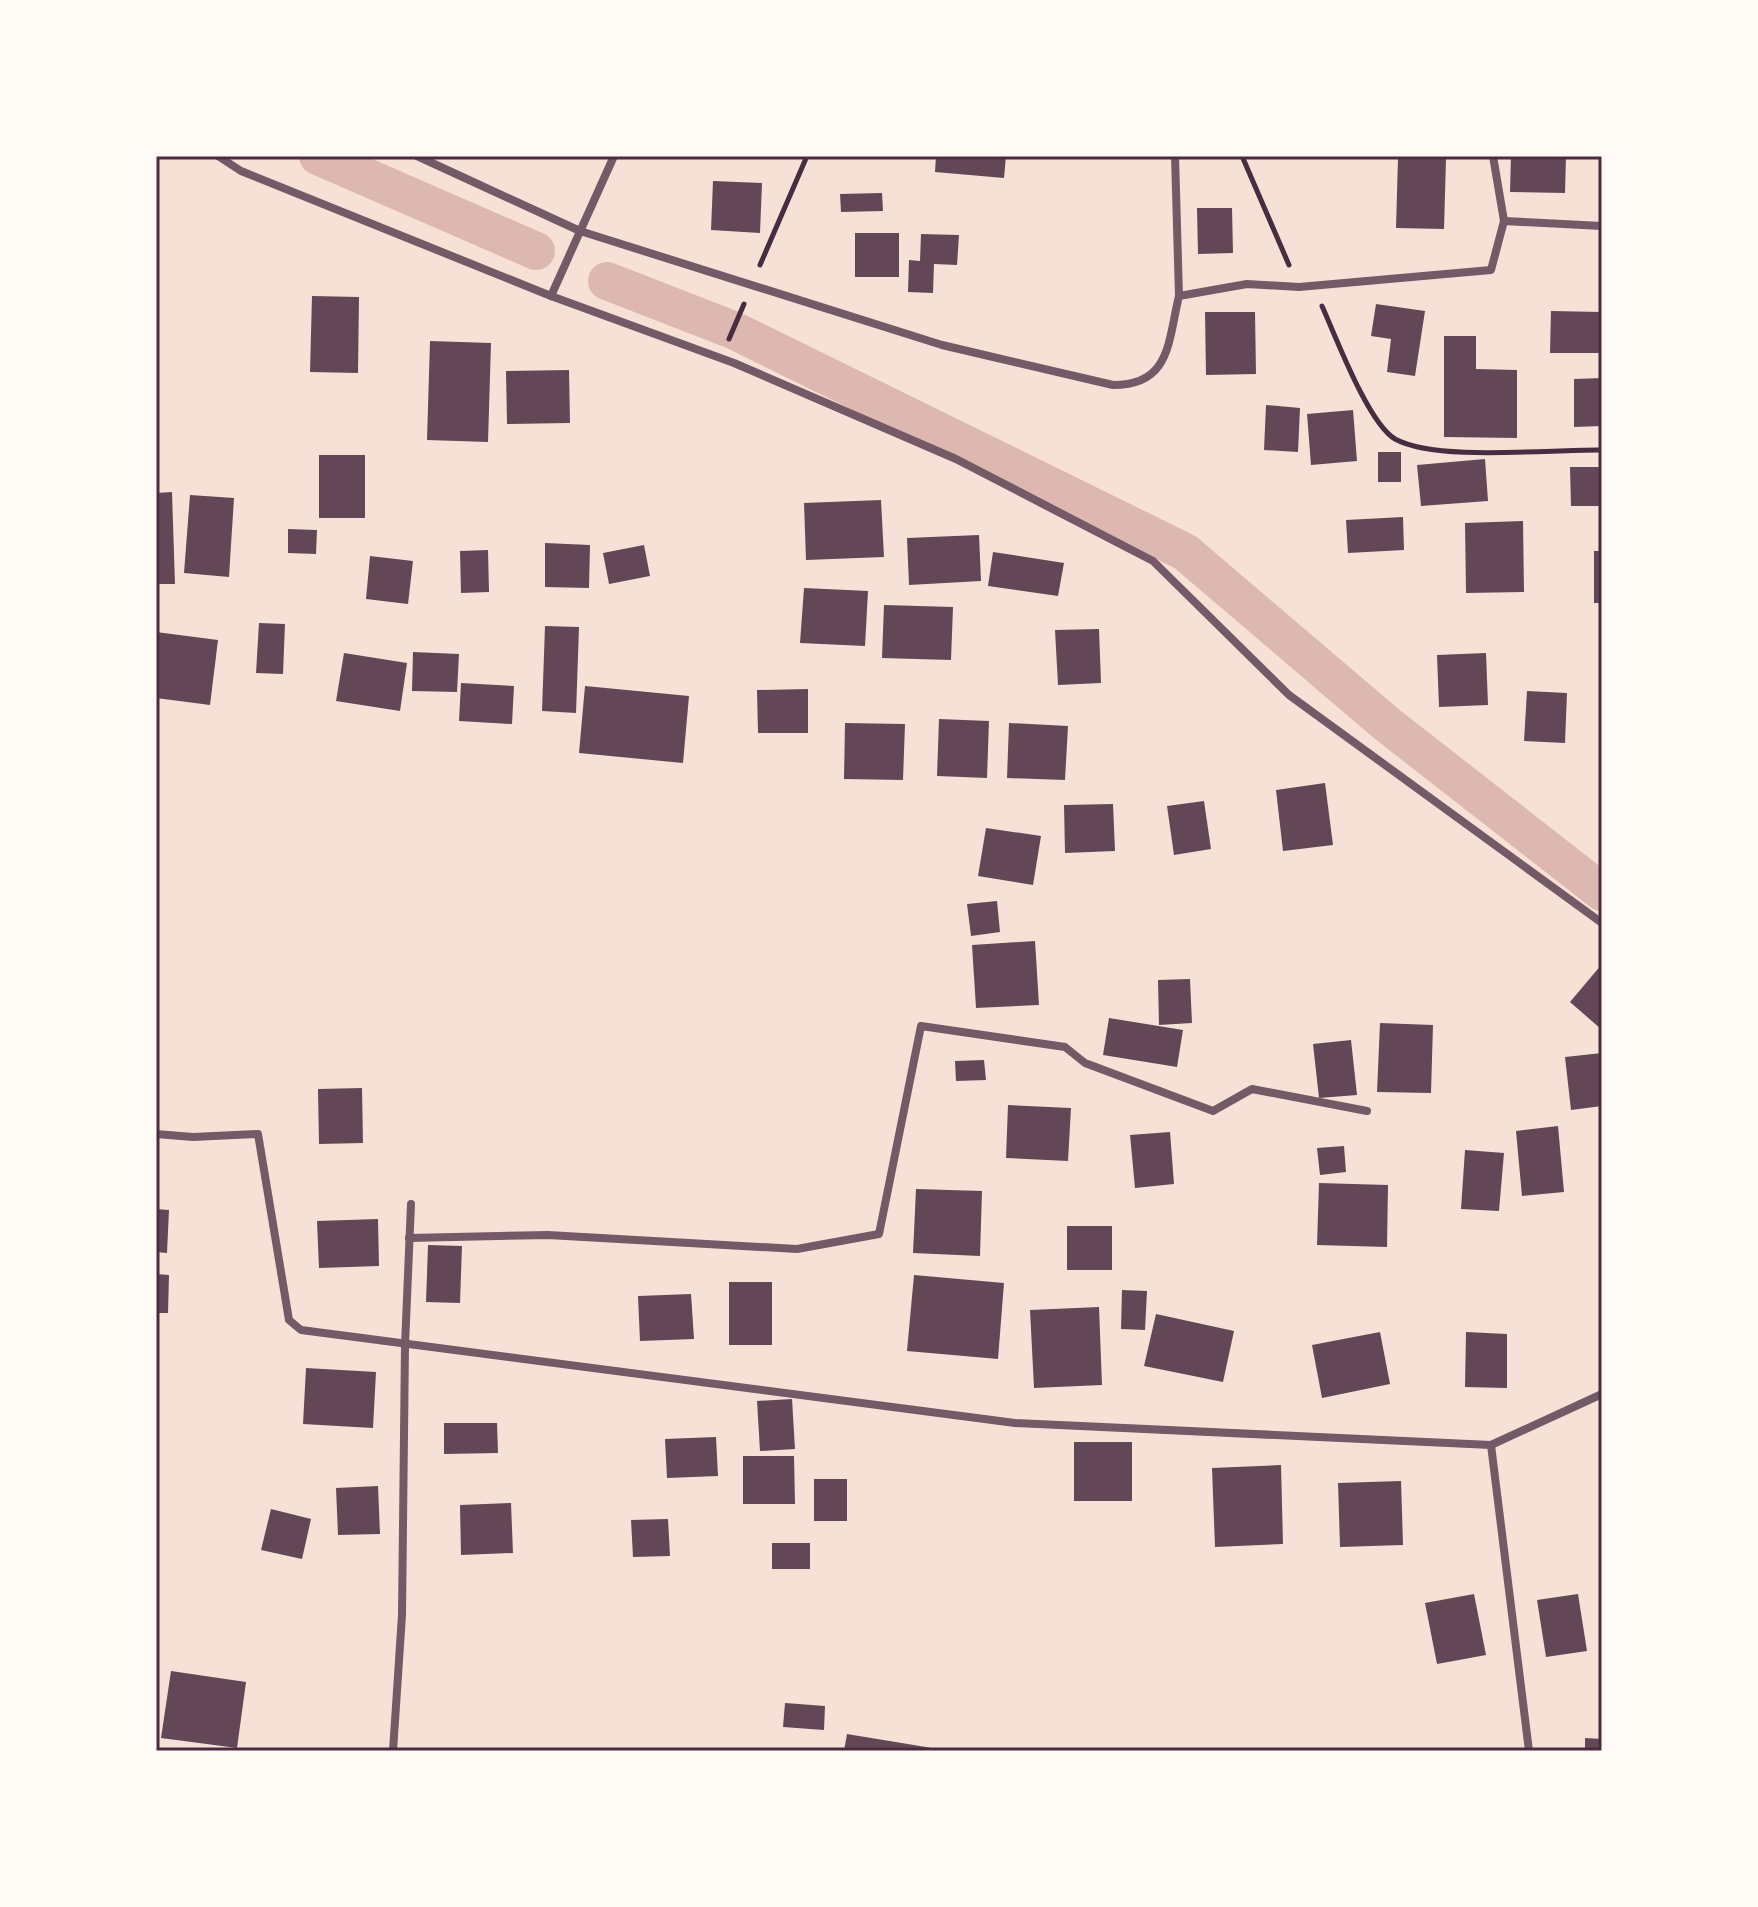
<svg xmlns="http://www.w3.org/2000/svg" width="1758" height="1907" viewBox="0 0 1758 1907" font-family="Raleway,sans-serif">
  <rect width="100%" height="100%" fill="#f7e1d7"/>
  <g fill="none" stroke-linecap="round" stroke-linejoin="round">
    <g stroke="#dcb8b0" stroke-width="38">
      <polyline points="318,156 536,251"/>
      <polyline points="607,281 733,330 1185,552 1388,725 1602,892"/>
    </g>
  </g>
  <g fill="#644757">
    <polygon points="936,156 1006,156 1004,178 935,172"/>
    <polygon points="1511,156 1566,156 1565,193 1510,192"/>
    <polygon points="1398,158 1446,159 1444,229 1396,228"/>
    <polygon points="713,181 762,183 760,233 711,230"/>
    <polygon points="882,193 883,211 841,212 840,194"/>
    <polygon points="1197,208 1232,208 1233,253 1198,254"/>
    <rect x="855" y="233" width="44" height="44"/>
    <polygon points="921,234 959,235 957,265 934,264 933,293 908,292 909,260 920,261"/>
    <polygon points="312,296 359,297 358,373 310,372"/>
    <polygon points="1376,304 1425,311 1415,376 1387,372 1391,339 1371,336"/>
    <polygon points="1551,311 1602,312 1602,353 1550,353"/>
    <polygon points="1205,312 1255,312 1256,374 1206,375"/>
    <polygon points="1444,336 1476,336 1476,369 1517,370 1517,438 1444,437"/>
    <polygon points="430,341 491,343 488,442 427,440"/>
    <polygon points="569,370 570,423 507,424 506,371"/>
    <polygon points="1602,378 1602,426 1574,427 1574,379"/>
    <polygon points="1266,405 1300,408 1298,452 1264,450"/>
    <polygon points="1353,410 1357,461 1311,465 1307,414"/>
    <rect x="1378" y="452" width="23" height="30"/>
    <rect x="319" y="455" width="46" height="63"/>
    <polygon points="1485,459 1488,501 1421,506 1417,465"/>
    <polygon points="1570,467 1602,467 1602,506 1571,506"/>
    <polygon points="172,492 175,584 156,584 156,493"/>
    <polygon points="190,495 234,498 229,577 184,573"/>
    <polygon points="881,500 884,557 806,560 804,503"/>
    <polygon points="1403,517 1404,550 1348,553 1346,520"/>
    <polygon points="1523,521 1524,592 1466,593 1465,523"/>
    <polygon points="288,529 317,530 316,554 288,553"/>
    <polygon points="979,535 981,581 909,585 907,538"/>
    <polygon points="545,543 590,545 589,588 545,587"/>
    <polygon points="644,545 650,576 609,584 603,553"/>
    <polygon points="488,550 489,592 461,593 460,551"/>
    <rect x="1594" y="551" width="8" height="52"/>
    <polygon points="993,552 1064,563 1058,596 988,586"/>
    <polygon points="370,556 413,561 408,604 366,599"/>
    <polygon points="804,588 868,591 865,646 800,643"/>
    <polygon points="884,605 953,607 951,660 882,658"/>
    <polygon points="259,623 285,624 283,674 256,673"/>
    <polygon points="545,626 579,627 576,713 542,711"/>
    <polygon points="1099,629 1101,683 1058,685 1055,630"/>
    <polygon points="156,632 218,640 210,705 156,698"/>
    <polygon points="413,652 459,654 457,692 412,691"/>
    <polygon points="344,653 407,663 400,711 336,701"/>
    <polygon points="1486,653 1488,705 1439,707 1437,655"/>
    <polygon points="461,683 514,686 512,724 459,721"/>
    <polygon points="585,686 689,696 683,763 579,753"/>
    <polygon points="808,689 808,733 758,733 757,690"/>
    <polygon points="1527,691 1567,693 1565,743 1524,741"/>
    <polygon points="939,719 989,721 987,778 937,776"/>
    <polygon points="845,723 905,724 903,780 844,779"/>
    <polygon points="1009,723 1068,726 1065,780 1007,778"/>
    <polygon points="1325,783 1333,845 1283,851 1276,790"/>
    <polygon points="1204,801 1211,849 1174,855 1167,806"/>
    <polygon points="1113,804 1115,851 1065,853 1064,805"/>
    <polygon points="986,828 1041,836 1033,885 978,876"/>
    <polygon points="997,901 1000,932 971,936 967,904"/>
    <polygon points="1035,941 1039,1005 976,1008 972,945"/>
    <polygon points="1602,964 1602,1027 1601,1029 1570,1002"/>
    <polygon points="1190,979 1192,1023 1159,1025 1158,980"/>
    <polygon points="1109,1018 1183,1030 1177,1067 1103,1055"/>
    <polygon points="1380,1023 1433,1025 1431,1093 1377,1092"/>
    <polygon points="1351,1040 1357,1095 1319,1098 1313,1044"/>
    <polygon points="1602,1053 1602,1106 1571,1110 1565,1057"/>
    <polygon points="984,1060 986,1080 956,1081 955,1061"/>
    <polygon points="362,1088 363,1143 319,1144 318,1089"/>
    <polygon points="1008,1105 1071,1108 1068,1161 1006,1158"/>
    <polygon points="1558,1126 1564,1192 1522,1196 1516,1131"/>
    <polygon points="1170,1132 1174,1184 1135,1188 1130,1135"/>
    <polygon points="1344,1146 1346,1172 1320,1175 1317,1148"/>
    <polygon points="1465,1150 1504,1153 1499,1211 1461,1209"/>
    <polygon points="1319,1183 1388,1185 1387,1247 1317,1245"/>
    <polygon points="916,1189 982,1191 980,1256 913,1253"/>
    <polygon points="156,1209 169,1210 167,1253 156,1252"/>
    <polygon points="378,1219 379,1266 319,1268 317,1221"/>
    <rect x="1067" y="1226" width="45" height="44"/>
    <polygon points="428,1245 462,1246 460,1303 426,1302"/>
    <polygon points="156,1274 169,1275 168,1313 156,1313"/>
    <polygon points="914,1275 1004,1283 998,1359 907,1351"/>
    <rect x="729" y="1282" width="43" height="63"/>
    <polygon points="1122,1290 1147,1291 1145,1330 1121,1329"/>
    <polygon points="691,1294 694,1339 640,1341 638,1296"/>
    <polygon points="1099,1307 1102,1385 1034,1388 1030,1310"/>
    <polygon points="1156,1314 1234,1331 1223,1382 1144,1366"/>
    <polygon points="1380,1332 1390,1384 1322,1398 1312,1345"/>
    <polygon points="1466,1332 1507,1334 1507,1388 1465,1387"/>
    <polygon points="306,1368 376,1372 373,1428 303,1424"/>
    <polygon points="792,1399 795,1449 760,1451 757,1401"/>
    <polygon points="444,1423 497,1423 498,1453 444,1454"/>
    <polygon points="716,1437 718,1476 667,1478 665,1439"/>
    <rect x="1074" y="1442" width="58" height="59"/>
    <polygon points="743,1456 794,1456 795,1504 743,1504"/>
    <polygon points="1281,1465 1283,1544 1215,1547 1212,1468"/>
    <rect x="814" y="1479" width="33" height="42"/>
    <polygon points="1401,1481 1403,1545 1340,1547 1338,1483"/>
    <polygon points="378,1486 380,1534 338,1535 336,1488"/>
    <polygon points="511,1503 513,1553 461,1555 460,1505"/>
    <polygon points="271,1509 311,1519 302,1559 261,1550"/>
    <polygon points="668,1519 670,1556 633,1557 631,1520"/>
    <rect x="772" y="1543" width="38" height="26"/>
    <polygon points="1474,1594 1486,1655 1437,1664 1425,1603"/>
    <polygon points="1578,1594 1587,1651 1546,1657 1537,1600"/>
    <polygon points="171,1671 246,1682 237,1748 161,1738"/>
    <polygon points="785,1703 825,1706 824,1730 783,1727"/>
    <polygon points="847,1734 938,1749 938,1751 844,1751"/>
    <polygon points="1585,1738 1602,1739 1602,1751 1585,1751"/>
  </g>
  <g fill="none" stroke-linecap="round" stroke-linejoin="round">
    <g stroke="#4a2c40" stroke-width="5">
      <polyline points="1242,156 1289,265"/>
      <polyline points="760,265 807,156"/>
      <path d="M1322,306c14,31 46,117 73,133 42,23 156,10 207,11"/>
      <polyline points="729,339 744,304"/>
    </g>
    <g stroke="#755966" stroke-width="8">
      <polyline points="218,156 241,171 551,296 734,363 956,459 1153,561 1289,695 1602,923"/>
      <path d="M417,156l163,75 362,114 171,40c58,0 55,-44 66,-89l68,-12 52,3 192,-17 13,-49 98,5"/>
      <polyline points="1175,156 1179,296"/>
      <polyline points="1493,156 1504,221"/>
      <polyline points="551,296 614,156"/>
      <polyline points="156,1134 193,1137 258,1134 289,1320 301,1330 1015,1423 1491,1445 1529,1751"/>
      <polyline points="409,1238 548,1235 797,1249 879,1234 921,1026 1065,1047 1085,1063 1213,1111 1252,1089 1367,1111"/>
      <polyline points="1491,1445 1602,1394"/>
      <polyline points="393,1751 402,1615 405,1345 411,1204"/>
    </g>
  </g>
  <rect width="1758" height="1907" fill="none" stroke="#fffaf5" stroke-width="316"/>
  <rect x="158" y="158" width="1442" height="1591" fill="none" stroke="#4a2c40" stroke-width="3"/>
</svg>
